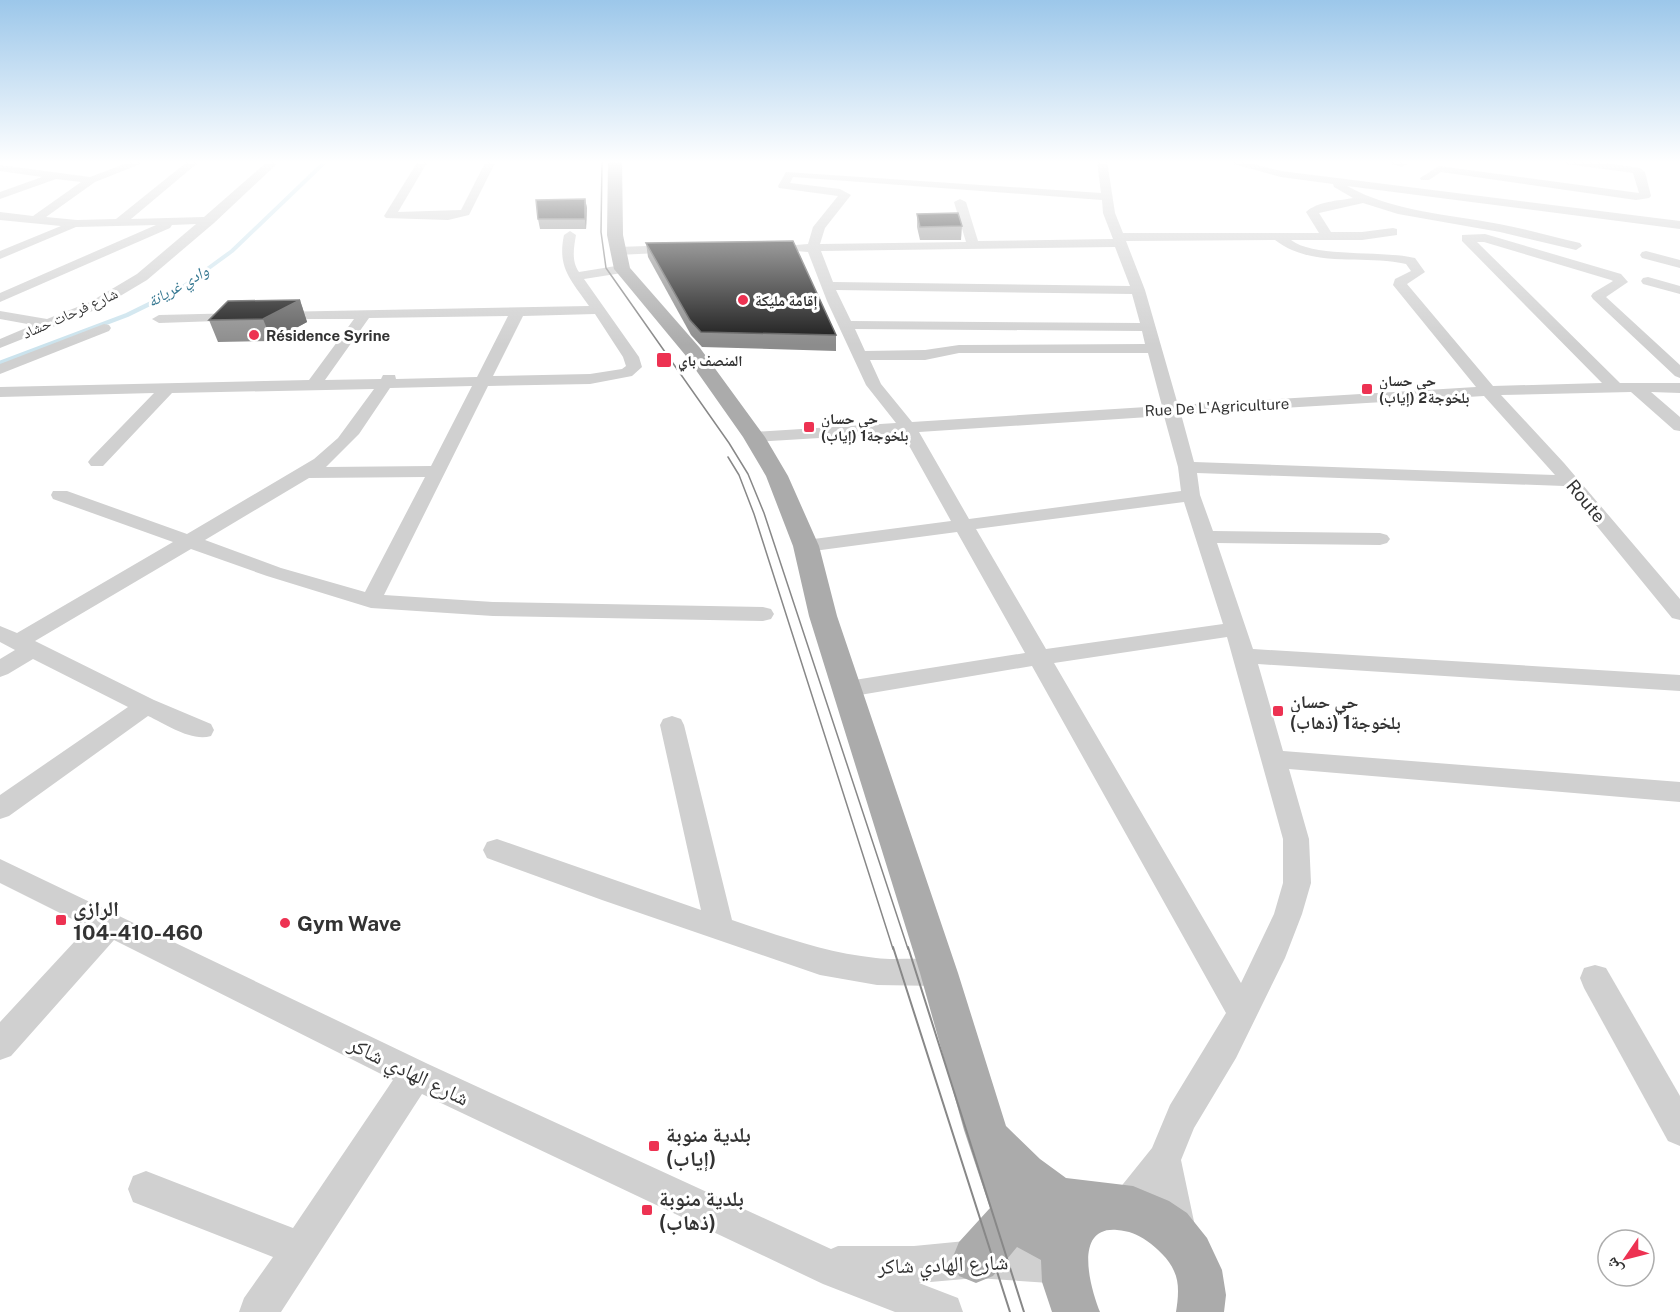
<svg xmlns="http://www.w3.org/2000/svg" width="1680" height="1312" viewBox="0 0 1680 1312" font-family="'Public Sans','Noto Naskh Arabic',sans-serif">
  <rect width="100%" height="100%" fill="#fff"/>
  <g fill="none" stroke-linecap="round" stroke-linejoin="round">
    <polyline stroke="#cbe3ed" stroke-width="4" points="180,289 232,251 326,161"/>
    <polyline stroke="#cbe3ed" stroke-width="4.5" points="0,363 127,315 182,288"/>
    <g fill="#d0d0d0" fill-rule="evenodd">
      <polygon points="132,161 148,161 95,182 46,217 77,220 116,219 188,161 200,161 131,219 204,217 268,161 280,161 214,223 147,280 100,308 0,348 0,339 33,325 0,319 0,311 47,319 90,302 137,274 196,224 172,225 170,228 0,302 0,293 156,225 76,227 0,259 0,251 61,226 0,220 0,212 33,216 81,182 56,179 0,199 0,192 42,177 0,171 0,165 90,177"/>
      <polygon points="418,161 428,161 398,212 461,210 486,161 496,161 469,215 448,220 386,218 384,216"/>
      <path d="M1097,161h10l8,52 8,20h196l-13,-21c12,-11 32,-11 47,-14l-19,-11 -1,-3 -52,-7 -59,-16h20l39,10 399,50v8l-333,-43c47,26 100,28 152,38 27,5 54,13 81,19l2,3 -6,4 -76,-18 -102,-18 -35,-11 -44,10 12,19h31l31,-4 4,1v6l-35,5h-71c23,18 90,10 124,18l10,14 -18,12 86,102 109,-3 -140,-142v-6l23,-1 136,40 7,8 -22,15 74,68v13l-5,-2 -82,-77 -2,-3 2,-3 20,-12 -2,-1 -127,-38h-7l143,141h60v10l-29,-1 29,25v14l-6,-1 -43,-38 -130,3 63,68 116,136v21l-8,-2 -108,-132 -367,-13 3,22 13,36 167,2 7,2 3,4 -3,4 -7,2 -163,-2 36,106 427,26v16l-422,-27 25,87 397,31v20l-391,-33 20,70 2,44 -9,31 -17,44 -49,100 -42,70 -13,32 15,71 -5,13 -13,5 -13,-5 -5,-13 -6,-29 -13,18 -13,5 -13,-5 -5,-13 5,-13 37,-46 18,-43 56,-92 -194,-347 -184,31 -8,-2 -4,-6 4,-6 8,-2 177,-28 -68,-121 -151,20 -7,-2 -3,-4 3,-4 7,-2 145,-19 -49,-88 -148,9 -6,-1 -3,-4 3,-4 6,-1 142,-9 -30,-38 -39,-84 -19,-49 -12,-1 -2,-3 2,-3 12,-1 5,-17 25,-31 -59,-8 -1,-2 8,-14 315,21zM793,177l309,23 1,13 10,26 -135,2 -12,-39 -6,-3 -6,3 12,40 -146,2 5,-16 26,-33 -11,-6 -50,-6zM1275,240c38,29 87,14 131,24l5,7 -16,8 -2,6 83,102 -298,18 -33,-115 -19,-49zM1115,247l15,39 -297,-4 -12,-31zM836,290l296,4 8,29 -289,-2zM855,329l287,2 3,13 -186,1 -34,5 -60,1zM959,353h189l14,53 -250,16 -31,-38 -11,-24h55zM1484,396l71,79 -361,-13 -13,-48zM1164,416l14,51 3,24 -212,28 -50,-87zM1184,502l39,122 -177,25 -70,-120zM1227,637l56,202v44l-9,31 -33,69 -187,-320z"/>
      <polygon points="1379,161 1404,161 1407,164 1402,167"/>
      <polygon points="1562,161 1594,161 1640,168 1645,172 1651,196 1649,198 1636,200 1441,172 1429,180 1421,180 1420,178 1439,166 1639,193 1633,173 1567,164"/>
      <path d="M570,231l6,4c-2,12 -5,26 3,37l43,-7 6,4 -6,4 -38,6 55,78 3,10 -10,9 -42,8 -102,2 -104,209 109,7 270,5 8,2 3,5 -3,5 -8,2 -270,-5 -122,-8 -104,-32 -76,-27 -156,92 119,59 57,24 3,6 -3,6c-20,6 -45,-12 -63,-20l-139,100 -9,3v-24l128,-88 -95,-48 -25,15 -8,3v-18l15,-9 -15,-8v-16l17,7 156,-91 -120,-43 -2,-4 2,-4h14l120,43 127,-75 24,-21 36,-49 -202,4 -69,73h-12l-3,-4 3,-4 63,-65 -154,4v-10l309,-7 45,-61h-84l-2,-3 7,-4 314,-6c-18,-26 -32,-38 -25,-71zM595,314l28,43 3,9 -4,3 -32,5 -97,2 30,-60zM508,316l-31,61 -81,2 -1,-4h-12l-2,4 -56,1 44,-62zM472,386l-41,80 -105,1 33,-33 31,-46zM425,477l-60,115 -84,-24 -76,-28 104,-62z"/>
      <polygon points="677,245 683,249 681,252 617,255 611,251 617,247"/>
      <polygon points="1646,251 1680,260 1680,268 1642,258 1640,255 1642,252"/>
      <polygon points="1648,277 1680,286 1680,294 1643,284 1641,281 1643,278"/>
      <polygon points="242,313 247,314 249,317 247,320 159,323 152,319 159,315"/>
      <polygon points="104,324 109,325 111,328 109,331 0,374 0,364"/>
      <path d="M672,716l9,3 3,6 48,195c48,16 94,33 144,38 24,3 50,-3 74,6l4,9 -4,9 -11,4 -62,-1 -57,-10 -218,-75 -115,-42 -4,-8 4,-8 10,-3 204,71 -41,-185 3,-6z"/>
      <polygon points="0,859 428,1064 831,1249 838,1246 914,1246 976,1240 1064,1246 1077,1252 1083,1265 1077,1278 1064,1284 976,1278 919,1283 958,1298 963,1312 895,1312 823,1284 422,1094 281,1312 239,1312 244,1298 273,1257 133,1202 128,1189 133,1176 146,1171 293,1228 393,1080 114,940 11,1056 0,1060 0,1022 88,927 0,883"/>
      <polygon points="1595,965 1606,968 1680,1096 1680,1146 1668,1141 1584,988 1580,978 1584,968"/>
    </g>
    <path fill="#ababab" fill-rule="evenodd" d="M608,161h14l1,74 7,33 70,80 65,89 23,39 31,70 18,70 121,357 48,153 34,33 26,19 67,8 36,15 18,12 20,25 15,32 4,25 -2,17h-48c2,-13 4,-29 -2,-41 -5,-12 -17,-23 -27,-30 -10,-7 -18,-10 -30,-11 -45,-4 -26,60 -17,82h-48l-10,-30 -1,-22 -24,-13 -24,29 -17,7 -17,-7 -7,-17 7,-17 31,-34 -26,-78 -44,-157 -111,-357 -16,-70 -27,-70 -23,-39 -57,-81 -72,-87 -7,-34z"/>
    <g stroke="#888" stroke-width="1.5">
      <polyline points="602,161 601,232 606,268 729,443 748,474 764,513 908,949"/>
      <polyline points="728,457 739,475 754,514 893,949"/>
    </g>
    <g stroke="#888" stroke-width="2">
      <polyline points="893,947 1010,1312"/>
      <polyline points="908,947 1024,1312"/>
    </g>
  </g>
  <g fill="#8c8c8c">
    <polygon points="585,199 587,208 586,229 540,229 538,219"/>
    <polygon points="917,214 962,226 961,240 920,240 917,227"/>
    <polygon points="646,243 836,335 836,351 702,347 691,335 648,257"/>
    <polygon points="300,300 307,322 272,341 218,342 209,320"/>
  </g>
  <g fill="#5f5f5f">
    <polygon points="585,199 587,208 586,229 585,219"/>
    <polygon points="300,300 307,322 272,341 263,319"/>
  </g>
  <g fill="#1a1a1a" stroke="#5f5f5f" stroke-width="1.5">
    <polygon points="585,199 585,219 538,219 536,200"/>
    <polygon points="958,213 962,226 920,227 917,214"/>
    <polygon points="793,241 836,335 701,332 690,320 646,243"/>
    <polygon points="300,300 263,319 209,320 228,301"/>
  </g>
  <linearGradient id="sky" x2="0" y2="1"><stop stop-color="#9cc7ea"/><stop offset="0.47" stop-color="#fff"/><stop offset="1" stop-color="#fff" stop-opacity="0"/></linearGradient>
  <rect width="1680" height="345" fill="url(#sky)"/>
  <g fill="#ed3252" stroke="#fff" stroke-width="2">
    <circle cx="743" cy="300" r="6"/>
    <circle cx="254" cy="335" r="6"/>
    <rect x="656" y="352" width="16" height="16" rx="3"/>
    <rect x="1361" y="383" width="12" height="12" rx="3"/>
    <rect x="803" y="421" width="12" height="12" rx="3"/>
    <rect x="1272" y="705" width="12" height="12" rx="3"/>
    <rect x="55" y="914" width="12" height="12" rx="3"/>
    <circle cx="285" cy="923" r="6"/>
    <rect x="648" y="1140" width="12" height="12" rx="3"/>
    <rect x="641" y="1204" width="12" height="12" rx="3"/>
  </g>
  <g text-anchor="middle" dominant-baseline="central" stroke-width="6" stroke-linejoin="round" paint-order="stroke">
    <g font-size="15" font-weight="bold" fill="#333" stroke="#fff" text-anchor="start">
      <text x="755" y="300">إقامة مليكة</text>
      <text x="266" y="335">Résidence Syrine</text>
      <text x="678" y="360">المنصف باي</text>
      <text x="1379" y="380">حي حسان<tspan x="1379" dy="17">بلخوجة2 (إياب)</tspan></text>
      <text x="821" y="418">حي حسان<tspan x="821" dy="17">بلخوجة1 (إياب)</tspan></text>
    </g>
    <g font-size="15" fill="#333" stroke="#fff">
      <text transform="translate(70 313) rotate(-24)">شارع فرحات حشاد</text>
      <text transform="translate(1217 407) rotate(-3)">Rue De L'Agriculture</text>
    </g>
    <g font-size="16" font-style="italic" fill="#397a93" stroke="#fff">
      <text transform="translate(178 286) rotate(-30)">وادي غريانة</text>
    </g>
    <g font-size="18" fill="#333" stroke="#fff">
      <text transform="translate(1586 501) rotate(50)">Route</text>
    </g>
    <g font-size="18" font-weight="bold" fill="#333" stroke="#fff" text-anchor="start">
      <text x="1290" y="701">حي حسان<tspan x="1290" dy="21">بلخوجة1 (ذهاب)</tspan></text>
    </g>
    <g font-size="21" font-weight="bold" fill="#333" stroke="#fff" text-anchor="start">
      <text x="73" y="908">الرازي<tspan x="73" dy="24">104-410-460</tspan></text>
      <text x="297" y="923">Gym Wave</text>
      <text x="666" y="1134">بلدية منوبة<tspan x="666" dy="24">(إياب)</tspan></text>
      <text x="659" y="1198">بلدية منوبة<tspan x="659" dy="24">(ذهاب)</tspan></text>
    </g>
    <g font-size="21" fill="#333" stroke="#fff">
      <text transform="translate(409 1071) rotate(26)">شارع الهادي شاكر</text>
      <text transform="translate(943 1264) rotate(-2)">شارع الهادي شاكر</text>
    </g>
  </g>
  <g transform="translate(1626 1258) rotate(235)"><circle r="28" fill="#ffffff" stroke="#adadad" stroke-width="1.5"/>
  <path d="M0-4.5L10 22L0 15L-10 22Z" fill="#ed3252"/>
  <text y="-9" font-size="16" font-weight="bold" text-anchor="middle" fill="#333333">ش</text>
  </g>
</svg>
